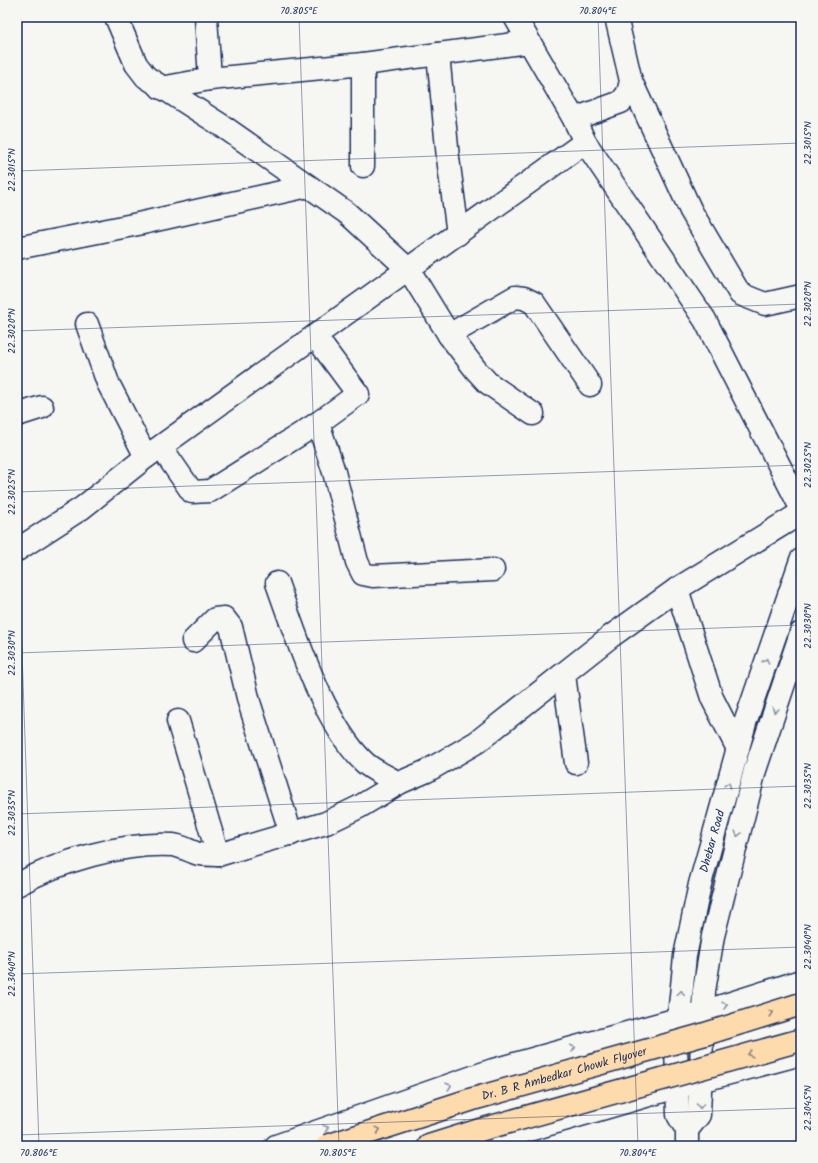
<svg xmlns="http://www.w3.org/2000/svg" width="818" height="1163" viewBox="0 0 818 1163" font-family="Kalam,sans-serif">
  <rect width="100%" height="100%" fill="#f6f6f2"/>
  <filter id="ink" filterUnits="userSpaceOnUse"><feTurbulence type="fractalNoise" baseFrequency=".025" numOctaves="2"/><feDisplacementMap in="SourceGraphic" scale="8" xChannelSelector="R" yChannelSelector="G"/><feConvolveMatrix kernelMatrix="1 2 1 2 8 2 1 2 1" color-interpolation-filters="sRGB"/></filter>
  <g filter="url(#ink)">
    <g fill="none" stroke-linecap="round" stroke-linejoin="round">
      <defs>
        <g id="street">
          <polyline points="116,17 136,64 146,77 224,127 347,213 409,270 449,335 476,370 488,383 533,414"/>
          <polyline points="206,17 210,79"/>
          <polyline points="438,54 448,158 458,234"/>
          <polyline points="631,81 691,211 740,294 765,304 801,296"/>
          <polyline points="161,88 210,79 363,64 529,42"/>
          <polyline points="574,119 621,102 628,93 631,81 616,17"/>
          <polyline points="363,166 363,64"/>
          <polyline points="17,248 138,224 308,186"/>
          <polyline points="87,324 108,383 146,457"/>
          <polyline points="449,335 515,297 524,298 534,303 590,385"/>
          <polyline points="17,415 42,407"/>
          <polyline points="318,423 334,472 357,562 363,574 373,576 493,570"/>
          <polyline points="161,447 192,492 210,491 318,423 358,394 315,336"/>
          <path d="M277,583c19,53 47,142 88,180 9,8 23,14 34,20l28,-12 50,-29 133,-105 67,-48 124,-76"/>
          <polyline points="677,589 712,698 738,749"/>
          <polyline points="193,641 215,619 224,618 231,627 249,702 291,834"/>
          <polyline points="564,675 576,763"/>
          <polyline points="178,721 218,855"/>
          <path d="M17,885c42,-24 107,-43 156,-40 9,1 18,7 26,9 6,1 13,1 19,1l108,-32 33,-16 40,-24"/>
        </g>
        <g id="secondary">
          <polyline points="515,17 574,119 585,142 705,320 801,508"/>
          <polyline points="17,550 82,508 146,457 585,142"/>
          <polyline points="687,1130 699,1115 704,991 713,936 755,770 801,633"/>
          <polyline points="276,1146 493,1070 703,1012 801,981"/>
          <polyline points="474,1146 677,1087 801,1054"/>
          <path id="s1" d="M687,1146v-16l-9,-15 -2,-69 9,-90 15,-72 45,-161 56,-163"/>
        </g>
        <polyline id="primary" points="429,1146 480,1130"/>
      </defs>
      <use href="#street" stroke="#1b2f5e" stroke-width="25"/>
      <use href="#secondary" stroke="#1b2f5e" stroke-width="25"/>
      <use href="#primary" stroke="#1b2f5e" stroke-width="25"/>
      <use href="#street" stroke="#f6f6f2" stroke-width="22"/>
      <use href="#secondary" stroke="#f6f6f2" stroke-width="22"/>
      <use href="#primary" stroke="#fedbac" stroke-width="22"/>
      <defs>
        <g id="primary-bridge">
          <polyline points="480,1130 801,1040"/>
          <path id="s2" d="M327,1146l146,-47 229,-64 99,-31"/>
        </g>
      </defs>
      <use href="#primary-bridge" stroke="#1b2f5e" stroke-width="25" stroke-linecap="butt"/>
      <use href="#primary-bridge" stroke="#fedbac" stroke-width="22"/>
    </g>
    <defs><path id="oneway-chevron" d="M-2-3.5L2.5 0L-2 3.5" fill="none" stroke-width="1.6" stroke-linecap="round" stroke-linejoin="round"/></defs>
    <g stroke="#8892a8">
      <use href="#oneway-chevron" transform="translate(766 661) rotate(-71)"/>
      <use href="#oneway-chevron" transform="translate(775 710) rotate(108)"/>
      <use href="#oneway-chevron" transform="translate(728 785) rotate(-73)"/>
      <use href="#oneway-chevron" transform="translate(738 834) rotate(105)"/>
      <use href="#oneway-chevron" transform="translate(681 993) rotate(-83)"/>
      <use href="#oneway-chevron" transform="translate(725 1005) rotate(-17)"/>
      <use href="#oneway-chevron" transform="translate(573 1048) rotate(-16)"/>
      <use href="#oneway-chevron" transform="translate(449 1086) rotate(-19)"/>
      <use href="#oneway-chevron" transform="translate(700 1106) rotate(92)"/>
      <use href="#oneway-chevron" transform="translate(326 1128) rotate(-19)"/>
    </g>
    <g stroke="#8c8585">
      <use href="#oneway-chevron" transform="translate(771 1013) rotate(-17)"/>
      <use href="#oneway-chevron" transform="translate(750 1054) rotate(164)"/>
      <use href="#oneway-chevron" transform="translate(378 1130) rotate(-18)"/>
    </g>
  </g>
  <path fill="none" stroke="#1b2f5e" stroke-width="1" stroke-opacity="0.45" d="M299,17l40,1129M598,17l40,1129M17,171l784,-28M17,331l784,-27M17,492l784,-27M17,506l22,640M17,653l784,-28M17,814l784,-28M17,974l784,-27M17,1135l784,-27"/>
  <g text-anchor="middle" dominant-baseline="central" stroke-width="3" stroke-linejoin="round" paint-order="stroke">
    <g font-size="12" fill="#1b2f5e" stroke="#f6f6f2">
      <text stroke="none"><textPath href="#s1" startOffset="311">Dhebar Road</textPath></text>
      <text stroke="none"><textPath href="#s2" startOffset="248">Dr. B R Ambedkar Chowk Flyover</textPath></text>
    </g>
  </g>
  <rect width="818" height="1163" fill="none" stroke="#f6f6f2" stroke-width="44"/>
  <rect x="22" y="22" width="774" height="1119" fill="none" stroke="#1b2f5e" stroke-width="1.5"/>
  <g font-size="10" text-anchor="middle" fill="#1b2f5e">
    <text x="299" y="14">70.805°E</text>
    <text x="598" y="14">70.804°E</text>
    <text transform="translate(807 143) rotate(-90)" y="4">22.3015°N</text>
    <text transform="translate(11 170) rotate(-90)" y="4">22.3015°N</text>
    <text transform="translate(807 304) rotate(-90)" y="4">22.3020°N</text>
    <text transform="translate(11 331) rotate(-90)" y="4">22.3020°N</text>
    <text transform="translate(807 465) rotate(-90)" y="4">22.3025°N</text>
    <text transform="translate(11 492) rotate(-90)" y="4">22.3025°N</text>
    <text transform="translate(807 626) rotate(-90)" y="4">22.3030°N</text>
    <text transform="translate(11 653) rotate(-90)" y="4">22.3030°N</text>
    <text transform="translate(807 786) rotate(-90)" y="4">22.3035°N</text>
    <text transform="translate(11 813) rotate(-90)" y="4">22.3035°N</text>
    <text transform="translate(807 947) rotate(-90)" y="4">22.3040°N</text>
    <text transform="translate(11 974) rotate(-90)" y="4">22.3040°N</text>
    <text transform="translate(807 1108) rotate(-90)" y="4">22.3045°N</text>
    <text x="39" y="1156">70.806°E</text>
    <text x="338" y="1156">70.805°E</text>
    <text x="638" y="1156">70.804°E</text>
  </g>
</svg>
